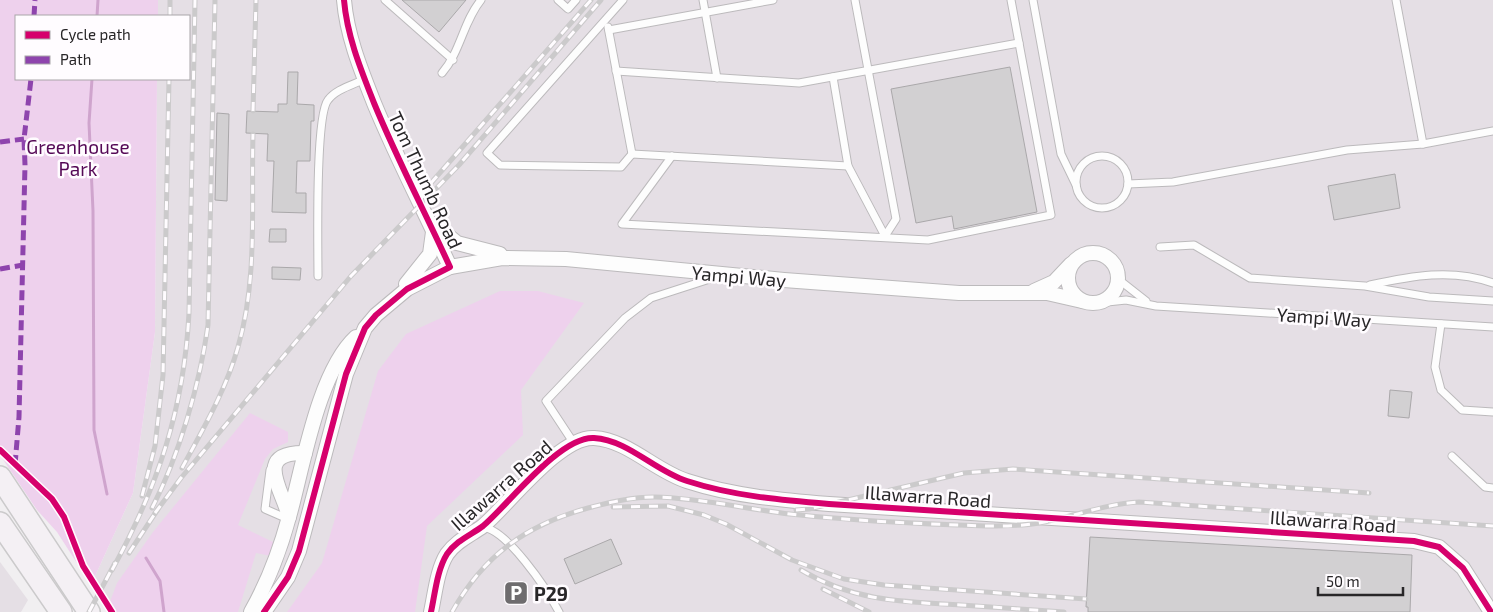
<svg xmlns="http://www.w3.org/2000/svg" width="1493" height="612" viewBox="0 0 1493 612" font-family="'Exo 2',sans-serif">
  <rect width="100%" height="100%" fill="#f1eff1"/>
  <g fill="#e5dfe5">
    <polygon points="158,0 1493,0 1493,612 110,612 91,585 133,493 155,332 157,79 189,79 189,16 158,16"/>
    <polygon points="0,562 28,600 21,612 0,612"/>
  </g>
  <g fill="#eed1ed">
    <polygon points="0,0 158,0 158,16 16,16 16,79 157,79 155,332 133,493 91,585 57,532 37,510 0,455"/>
    <polygon points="500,291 538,291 584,303 521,390 523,435 427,526 415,612 287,612 322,563 378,371 406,334"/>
    <polygon points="250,413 288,432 288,442 273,449 265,459 238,525 275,543 271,556 256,553 238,612 112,612 108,607 117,583 153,532"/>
  </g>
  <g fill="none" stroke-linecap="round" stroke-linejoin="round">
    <g stroke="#cfa4cd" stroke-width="3">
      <polyline points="97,16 98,0"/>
      <polyline points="92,79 89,123 93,211 94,430 107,494"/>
      <polyline points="146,558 160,581 164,612"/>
    </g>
  </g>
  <g fill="#d2d0d2" stroke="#aaa8aa">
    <polygon points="402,0 466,0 439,32"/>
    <polygon points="1010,67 1037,212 954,229 952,216 916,223 891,89"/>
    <polygon points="288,72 298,72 297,104 314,105 314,121 311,121 310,161 297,161 296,193 306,193 306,213 272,212 274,161 267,161 268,134 246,133 247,111 278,112 278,104 287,104"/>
    <polygon points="217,113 229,114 227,201 215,200"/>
    <polygon points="1395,174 1400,208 1334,220 1328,186"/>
    <polygon points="270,229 286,229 286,242 269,242"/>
    <polygon points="272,267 301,268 300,280 272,279"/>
    <polygon points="1390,390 1412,392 1409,418 1388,416"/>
    <polygon points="1090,537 1412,555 1410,612 1088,612 1088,607 1086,607"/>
    <polygon points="611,539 622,564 575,584 564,559"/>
  </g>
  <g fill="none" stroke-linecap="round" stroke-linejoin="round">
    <defs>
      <g id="service">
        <polyline points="385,0 453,60"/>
        <polyline points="558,0 568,9 576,0"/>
        <polyline points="623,0 487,153 500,165 621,167 632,154"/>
        <polyline points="703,0 717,78"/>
        <polyline points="855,0 896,219 885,236"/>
        <polyline points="1033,0 1061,154 1076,185"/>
        <polyline points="1396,0 1423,144"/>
        <polyline points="608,27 632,154"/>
        <polyline points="609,30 773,0"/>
        <polyline points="616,71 799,83 1019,43"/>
        <path d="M442,73c19,-22 21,-51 39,-73"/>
        <polyline points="833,77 848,166 885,236"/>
        <polyline points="632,154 848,166"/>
        <polyline points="672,156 622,224 928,240 1051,215 1011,0"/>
        <circle cx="1102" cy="182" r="26"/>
        <polyline points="1128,184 1173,182 1347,150 1423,144 1493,131"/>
        <polyline points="1160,247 1194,245 1250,278 1365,286 1429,297 1493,301"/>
        <path d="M318,276c0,-28 -3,-160 10,-176 8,-11 25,-15 37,-21"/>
        <polyline points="1118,279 1146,301"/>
        <path d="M1370,285c41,-9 82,-17 123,-2"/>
        <polyline points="1098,303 1126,300 1156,306 1493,327"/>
        <polyline points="1441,324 1435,367 1441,390 1462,410 1493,412"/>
        <polyline points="573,442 546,401 625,318 651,298 716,277"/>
        <polyline points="1452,456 1485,487 1493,488"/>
        <polyline points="270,470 265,509 288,519"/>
        <path d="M481,527c25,0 67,64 78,85"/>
      </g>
      <g id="minor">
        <polyline points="435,225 457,243 500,254"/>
        <circle cx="1093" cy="278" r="25"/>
        <polyline points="450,267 502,258 566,259 784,280 959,293 1047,293 1082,301"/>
        <polyline points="406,284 430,254 433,232"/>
        <polyline points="1034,291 1054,282 1071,264"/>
        <path d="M289,517c-6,-27 -37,-65 16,-64"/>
        <path d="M251,612c17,-30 29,-62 38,-95 14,-50 29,-145 67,-180"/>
        <path d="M264,612l24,-35 11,-26 47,-177 19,-46 11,-13 31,-26 43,-22c-25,-55 -53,-108 -76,-164 -13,-33 -27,-67 -30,-103"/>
        <path d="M431,612c4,-18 6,-42 16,-58 10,-14 24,-19 36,-28 26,-22 77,-90 111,-88 34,2 61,33 93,43 46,15 94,19 142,23l585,37 25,6 24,21 28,44"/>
      </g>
      <g id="primary">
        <polyline points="0,477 89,612"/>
        <polyline points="0,523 61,612"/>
      </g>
    </defs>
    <use href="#service" stroke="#bcbabc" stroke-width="9"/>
    <use href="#minor" stroke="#bcbabc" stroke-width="16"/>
    <use href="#primary" stroke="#cbcacb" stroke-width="24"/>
    <use href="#service" stroke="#fdfdfd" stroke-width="7"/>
    <use href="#minor" stroke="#fdfdfd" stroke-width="14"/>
    <use href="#primary" stroke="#f4f0f4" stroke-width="21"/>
    <defs>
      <g id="rail">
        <polyline points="170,16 170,0"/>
        <polyline points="253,111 256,0"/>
        <polyline points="431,183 591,0"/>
        <path d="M182,468c21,-39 44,-78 56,-121 20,-68 13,-143 15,-213"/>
        <polyline points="142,496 155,446 163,375 169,79"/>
        <polyline points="613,507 668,506 704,515 726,524 792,560 844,579 884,585 1086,599"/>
        <path d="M152,508c27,-52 48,-125 56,-183l7,-325"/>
        <polyline points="796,510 809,509 964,473 1013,469 1369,493"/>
        <polyline points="155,513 181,478 351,276 459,165 601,0"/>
        <polyline points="129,553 158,509"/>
        <path d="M112,570c46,-84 72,-161 77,-257l6,-313"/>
        <path d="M801,570c52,31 101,32 160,35 34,2 69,5 103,7"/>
        <polyline points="823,589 869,612"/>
        <polyline points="89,612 115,563"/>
        <path d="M452,612c32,-57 74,-87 136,-104 23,-6 44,-11 67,-11 46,1 91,12 135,17 65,7 132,10 197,12 17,0 35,0 52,-3 34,-6 65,-19 100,-21l354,24"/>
      </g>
    </defs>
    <use href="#rail" stroke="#cbcacb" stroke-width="5"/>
    <use href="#rail" stroke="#fffcff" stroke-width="3" stroke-dasharray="9" stroke-linecap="butt"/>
    <g stroke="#8e44ad" stroke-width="5" stroke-dasharray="10 5" stroke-linecap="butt">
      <polyline points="34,16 35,0"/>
      <polyline points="0,142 24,139"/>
      <polyline points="0,269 23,265"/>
      <polyline points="15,465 19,417 25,165 24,139 31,79"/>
    </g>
    <defs>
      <g id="cycleway">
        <polyline points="0,450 52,499 64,517 83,566 112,612"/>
        <path d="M264,612l24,-35 11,-26 47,-177 19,-46 11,-13 31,-26 43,-22c-25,-55 -53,-108 -76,-164 -13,-33 -27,-67 -30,-103"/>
        <path d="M431,612c4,-18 6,-42 16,-58 10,-14 24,-19 36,-28 26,-22 77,-90 111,-88 34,2 61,33 93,43 46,15 94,19 142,23l585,37 25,6 24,21 28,44"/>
      </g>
    </defs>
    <use href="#cycleway" stroke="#fffcff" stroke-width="9"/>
    <use href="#cycleway" stroke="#d6006c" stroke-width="6"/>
  </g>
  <defs>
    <symbol id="parking-square" viewBox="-11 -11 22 22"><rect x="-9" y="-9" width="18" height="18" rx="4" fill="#6e6c6e" stroke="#fffcff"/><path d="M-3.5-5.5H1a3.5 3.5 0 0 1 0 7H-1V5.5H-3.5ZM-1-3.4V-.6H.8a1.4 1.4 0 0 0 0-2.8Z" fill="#fff"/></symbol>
  </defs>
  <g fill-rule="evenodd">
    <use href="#parking-square" x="502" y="579" width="28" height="28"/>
  </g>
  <g text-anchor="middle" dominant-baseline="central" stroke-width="5" stroke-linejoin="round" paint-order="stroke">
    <g font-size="19" fill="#550956" stroke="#fffcff">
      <text x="78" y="146">Greenhouse<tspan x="78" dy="22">Park</tspan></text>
    </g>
    <g font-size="19" fill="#282628" stroke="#fffcff">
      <text transform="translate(426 180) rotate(65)">Tom Thumb Road</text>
      <text transform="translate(739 276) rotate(5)">Yampi Way</text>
      <text transform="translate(1324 317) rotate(4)">Yampi Way</text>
      <text transform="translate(501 485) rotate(-41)">Illawarra Road</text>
      <text transform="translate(928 496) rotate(4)">Illawarra Road</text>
      <text transform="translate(1333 521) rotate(4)">Illawarra Road</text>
    </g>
    <g font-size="19" font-weight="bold" fill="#282628" stroke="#fffcff" text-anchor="start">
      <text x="534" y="593">P29</text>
    </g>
  </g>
  <rect x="15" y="15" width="175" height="65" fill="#fffcff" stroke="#a9a6a9"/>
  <rect x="25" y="31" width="25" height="8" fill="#d6006c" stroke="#a9a6a9"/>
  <text x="60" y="40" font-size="15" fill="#282628">Cycle path</text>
  <rect x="25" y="56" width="25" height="8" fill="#8e44ad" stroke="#a9a6a9"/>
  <text x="60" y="65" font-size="15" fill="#282628">Path</text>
  <path d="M1318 587v8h85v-8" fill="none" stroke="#282628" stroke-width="2.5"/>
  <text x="1326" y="587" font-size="15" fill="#282628" stroke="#fffcff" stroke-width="4" paint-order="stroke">50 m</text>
</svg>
